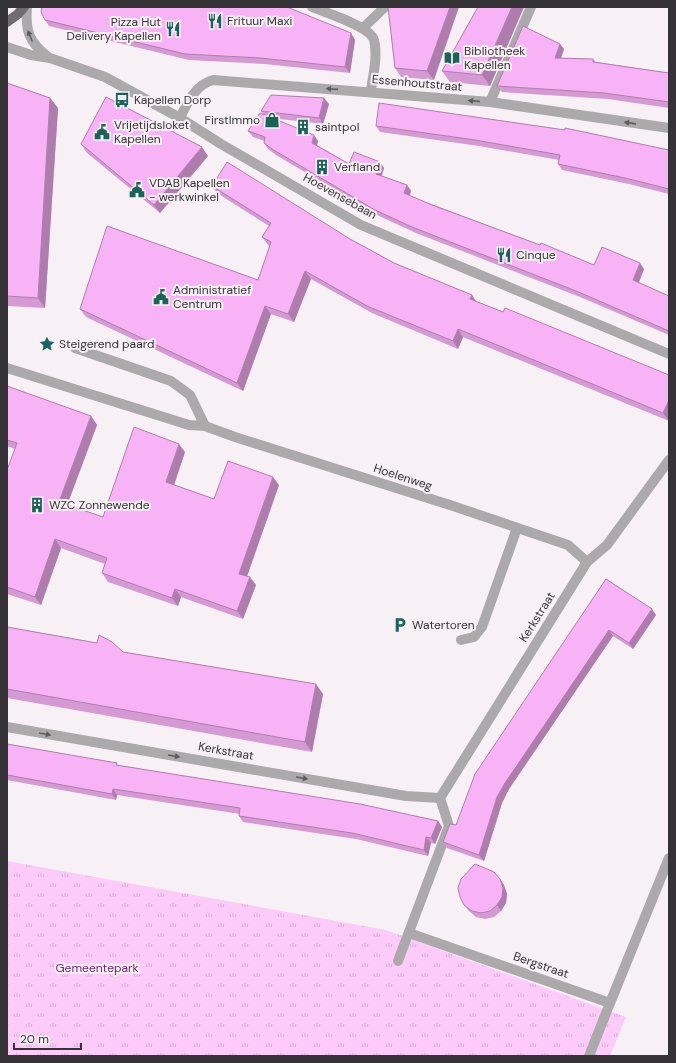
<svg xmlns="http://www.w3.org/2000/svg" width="676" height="1063" viewBox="0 0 676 1063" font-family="'DM Sans',sans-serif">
  <defs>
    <pattern id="park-tufts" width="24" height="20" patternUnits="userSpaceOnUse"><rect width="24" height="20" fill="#fccbfa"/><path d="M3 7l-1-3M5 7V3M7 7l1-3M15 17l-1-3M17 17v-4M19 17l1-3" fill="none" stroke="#d9afd7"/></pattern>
  </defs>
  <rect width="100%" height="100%" fill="#f7f1f6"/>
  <polygon fill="url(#park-tufts)" points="7,861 386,930 626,1017 610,1056 7,1056"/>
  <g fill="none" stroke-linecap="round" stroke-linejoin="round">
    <g stroke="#aca9ab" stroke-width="10">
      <path d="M27,7c-2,24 2,35 21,50"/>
      <path d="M312,7c14,6 58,19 62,33 4,16 -1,35 -3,51"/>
      <polyline points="363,28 385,7"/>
      <polyline points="7,47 31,55 50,58 105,77 180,118 221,144 361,225 669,354"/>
      <polyline points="490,102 531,7"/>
      <path d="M180,118c7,-15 16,-34 33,-38l277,22 179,26"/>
      <polyline points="75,348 171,381 190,395 205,426"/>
      <polyline points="7,368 189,425 205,426 235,437 450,505 568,545 587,562"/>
      <polyline points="461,640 474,637 482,627 517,528"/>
      <polyline points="7,727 406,796 440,798"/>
      <polyline points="409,933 610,1003 589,1056"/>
      <polyline points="398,961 449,826 440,798 587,562 607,545 669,460"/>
      <polyline points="610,1003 669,858"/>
    </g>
    <polyline stroke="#706c70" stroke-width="10" points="7,22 18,14 24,7"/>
  </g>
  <g fill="#d59ad4">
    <polygon points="388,7 434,80 401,77 395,68"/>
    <polygon points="478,7 524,7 490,86 450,82 442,71"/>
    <polygon points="45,20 355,40 350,73 264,64 189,60 49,26"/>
    <polygon points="560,44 564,49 561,58 593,59 596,62 669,73 669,108 608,99 502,92 497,86"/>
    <polygon points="7,83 50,98 58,108 45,308 7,306"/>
    <polygon points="329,104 323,124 271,118 318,141 317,145 349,164 380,162 384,168 382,176 407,185 411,191 410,196 540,245 594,265 644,269 639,283 669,296 669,335 580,297 416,233 379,216 276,155 268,149 264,143 264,141 253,137 248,131 264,115 261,111"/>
    <polygon points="376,126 669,150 669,194 629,184 562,170 558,164 559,160 479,146 380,132"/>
    <polygon points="81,144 208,156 160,213 87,153"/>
    <polygon points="212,186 350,239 394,263 472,295 475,301 503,312 669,375 669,421 463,337 458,349 372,313 311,279 294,322 271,314 243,391 86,317 80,309 258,280 270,246 268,245 262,237 269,226 217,193"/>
    <polygon points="7,386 91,416 97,425 67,505 103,517 185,452 174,485 214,499 279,485 247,576 256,585 243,619 181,597 178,606 108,582 102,573 105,564 61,548 41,605 7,594 7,470 15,449 7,446"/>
    <polygon points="606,579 656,615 633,649 613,636 509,789 502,803 484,861 447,848 443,842 456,825"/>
    <polygon points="7,627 97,643 123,652 323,694 312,752 7,698"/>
    <polygon points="7,744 118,765 438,821 442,827 435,844 431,843 428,856 356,839 243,822 239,816 240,814 117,795 116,800 7,780"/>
    <polygon points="500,879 504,885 507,894 506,903 501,911 494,917 485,919 476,917 469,911 464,905"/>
  </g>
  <g fill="#ae7dad">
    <polygon points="450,7 459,7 434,80 427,71"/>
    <polygon points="512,7 524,7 490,86 482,75"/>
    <polygon points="351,33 355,40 350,73 345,67"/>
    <polygon points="560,44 564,49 559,64 555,58"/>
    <polygon points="50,98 58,108 45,308 38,298"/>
    <polygon points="324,98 329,104 323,124 319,118"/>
    <polygon points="314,135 318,141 316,149 312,143"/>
    <polygon points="202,147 208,156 160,213 154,205"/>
    <polygon points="380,162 384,168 380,180 376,174"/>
    <polygon points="407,185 411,191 408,199 404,193"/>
    <polygon points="640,263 644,269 637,286 633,280"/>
    <polygon points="305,271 311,279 294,322 288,314"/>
    <polygon points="472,295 477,303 470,299"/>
    <polygon points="265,306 271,314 243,391 237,383"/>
    <polygon points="458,329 463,337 458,349 453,341"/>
    <polygon points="669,400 669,421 663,413"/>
    <polygon points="91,416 97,425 65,511 59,502"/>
    <polygon points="179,444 185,452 172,491 166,482"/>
    <polygon points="273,477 279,485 245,582 239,574"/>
    <polygon points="55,539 61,548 41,605 35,597"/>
    <polygon points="250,577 256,585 243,619 237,611"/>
    <polygon points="175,589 181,597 178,606 172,598"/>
    <polygon points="652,609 656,615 633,649 629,643"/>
    <polygon points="609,630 613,636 509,789 502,803 484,861 479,855 497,797 505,783"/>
    <polygon points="316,684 323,694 312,752 305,742"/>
    <polygon points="113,789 117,795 116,800 112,794"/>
    <polygon points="438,821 442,827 435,844 431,838"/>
    <polygon points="426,837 431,843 428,856 424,850"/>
    <polygon points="500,879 504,885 507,894 506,903 501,911 497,905"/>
  </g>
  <g fill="#f8b3f7" stroke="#ae7dad">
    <polygon points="42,7 287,7 351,33 345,67 260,58 185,54 45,20 41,12"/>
    <polygon points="388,7 450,7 427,71 395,68"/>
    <polygon points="478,7 512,7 482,75 442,71"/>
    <polygon points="523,26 560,44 555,58 593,59 593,62 669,73 669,102 604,93 497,86"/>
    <polygon points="7,83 50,98 38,298 7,296"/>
    <polygon points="271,95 324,98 319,118 261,111"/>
    <polygon points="106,97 202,147 154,205 81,144"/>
    <polygon points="379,103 565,130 565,128 669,150 669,189 625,178 558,164 560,155 475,140 376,126"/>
    <polygon points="260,113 314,135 312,143 349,164 354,152 380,162 376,174 407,185 404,193 432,205 540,245 541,243 594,265 602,247 640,263 633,280 669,296 669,331 576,291 412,227 375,210 272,149 264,143 265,137 248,131"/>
    <polygon points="227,162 350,239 394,263 472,295 470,299 503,312 505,308 669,375 669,400 663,413 458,329 453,341 367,306 305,271 288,314 265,306 237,383 80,309 107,226 258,280 271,242 262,237 271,223 212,186"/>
    <polygon points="7,386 91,416 59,502 103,517 134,427 179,444 166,482 214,499 228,461 273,477 239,574 250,577 237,611 175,589 172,598 102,573 107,558 55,539 35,597 7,587 7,470 17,443 7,440"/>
    <polygon points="606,579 652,609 629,643 609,630 505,783 497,797 479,855 443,842 450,824 456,825 475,774"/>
    <polygon points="7,627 97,643 99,635 112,642 123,652 316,684 305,742 7,689"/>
    <polygon points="7,744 117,763 116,765 360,804 438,821 431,838 426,837 424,850 352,833 239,816 240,808 113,789 112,794 7,775"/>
    <polygon points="475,864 494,872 500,879 503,888 502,897 497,905 490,911 481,913 472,911 464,905 460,897 458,888 461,879"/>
  </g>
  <defs><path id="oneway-solid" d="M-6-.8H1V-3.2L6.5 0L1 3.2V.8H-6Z"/></defs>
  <g fill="#5f5c5e">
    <use href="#oneway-solid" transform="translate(30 36) rotate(-113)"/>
    <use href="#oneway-solid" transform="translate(332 89) rotate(-176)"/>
    <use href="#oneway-solid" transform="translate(474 101) rotate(-175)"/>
    <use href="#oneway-solid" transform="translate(630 123) rotate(-172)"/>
    <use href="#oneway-solid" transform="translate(45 734) rotate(10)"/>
    <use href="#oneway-solid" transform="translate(174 756) rotate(10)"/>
    <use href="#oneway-solid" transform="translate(302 778) rotate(10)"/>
  </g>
  <defs>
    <symbol id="restaurant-bare" viewBox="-9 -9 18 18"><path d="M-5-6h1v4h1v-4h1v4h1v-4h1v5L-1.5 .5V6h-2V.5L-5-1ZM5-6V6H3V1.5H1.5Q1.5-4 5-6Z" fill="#1b6356" stroke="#f7f1f6" stroke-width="2.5" paint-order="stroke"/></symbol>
    <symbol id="library-bare" viewBox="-9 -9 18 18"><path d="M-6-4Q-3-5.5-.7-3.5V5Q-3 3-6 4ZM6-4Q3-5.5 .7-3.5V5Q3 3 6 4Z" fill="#1b6356" stroke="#f7f1f6" stroke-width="2.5" paint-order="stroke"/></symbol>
    <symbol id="bus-bare" viewBox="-9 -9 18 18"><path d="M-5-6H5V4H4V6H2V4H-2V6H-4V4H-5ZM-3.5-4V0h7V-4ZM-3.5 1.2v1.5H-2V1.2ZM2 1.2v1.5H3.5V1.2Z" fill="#1b6356" stroke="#f7f1f6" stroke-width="2.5" paint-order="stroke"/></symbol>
    <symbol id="shop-bare" viewBox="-9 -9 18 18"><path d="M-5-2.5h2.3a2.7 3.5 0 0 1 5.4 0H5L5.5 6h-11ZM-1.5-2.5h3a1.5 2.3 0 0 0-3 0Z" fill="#1b6356" stroke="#f7f1f6" stroke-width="2.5" paint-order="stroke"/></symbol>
    <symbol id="building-bare" viewBox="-9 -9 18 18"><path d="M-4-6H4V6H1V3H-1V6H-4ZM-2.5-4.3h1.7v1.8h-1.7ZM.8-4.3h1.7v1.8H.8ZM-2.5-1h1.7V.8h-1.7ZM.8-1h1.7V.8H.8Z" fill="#1b6356" stroke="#f7f1f6" stroke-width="2.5" paint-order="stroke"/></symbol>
    <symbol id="civic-bare" viewBox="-9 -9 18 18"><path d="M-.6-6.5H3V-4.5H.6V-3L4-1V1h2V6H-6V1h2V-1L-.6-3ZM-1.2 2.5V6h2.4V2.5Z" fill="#1b6356" stroke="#f7f1f6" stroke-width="2.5" paint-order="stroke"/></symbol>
    <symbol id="sight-bare" viewBox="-9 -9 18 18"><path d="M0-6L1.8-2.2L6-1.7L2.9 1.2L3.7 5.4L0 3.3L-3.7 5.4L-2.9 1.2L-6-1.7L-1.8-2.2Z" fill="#1b6356" stroke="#f7f1f6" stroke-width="2.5" paint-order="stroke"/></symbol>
    <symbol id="parking-bare" viewBox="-9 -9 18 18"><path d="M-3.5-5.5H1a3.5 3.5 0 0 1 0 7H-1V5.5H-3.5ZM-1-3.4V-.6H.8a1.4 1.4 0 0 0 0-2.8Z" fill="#1b6356" stroke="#f7f1f6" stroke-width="2.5" paint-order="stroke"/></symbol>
  </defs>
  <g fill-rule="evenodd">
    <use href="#restaurant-bare" x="204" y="10" width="22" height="22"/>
    <use href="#restaurant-bare" x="162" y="18" width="22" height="22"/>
    <use href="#library-bare" x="441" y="47" width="22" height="22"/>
    <use href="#bus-bare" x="111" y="89" width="22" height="22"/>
    <use href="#shop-bare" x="261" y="109" width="22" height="22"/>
    <use href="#building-bare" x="292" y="116" width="22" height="22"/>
    <use href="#civic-bare" x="91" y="121" width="22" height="22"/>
    <use href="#building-bare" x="311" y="156" width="22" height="22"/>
    <use href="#civic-bare" x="126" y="179" width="22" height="22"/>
    <use href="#restaurant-bare" x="493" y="244" width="22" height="22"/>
    <use href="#civic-bare" x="150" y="286" width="22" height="22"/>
    <use href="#sight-bare" x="36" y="333" width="22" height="22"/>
    <use href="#building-bare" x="26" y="494" width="22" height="22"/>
    <use href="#parking-bare" x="389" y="614" width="22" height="22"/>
  </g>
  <g text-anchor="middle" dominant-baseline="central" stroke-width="4" stroke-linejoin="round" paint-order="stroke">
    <g font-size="12" fill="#353335" stroke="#f7f1f6" text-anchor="start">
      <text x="227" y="21">Frituur Maxi</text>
      <text x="161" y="22" text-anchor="end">Pizza Hut<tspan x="161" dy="14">Delivery Kapellen</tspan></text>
      <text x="464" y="51">Bibliotheek<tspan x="464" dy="14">Kapellen</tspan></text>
      <text x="134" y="100">Kapellen Dorp</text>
      <text x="260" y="120" text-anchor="end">FirstImmo</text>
      <text x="114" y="125">Vrijetijdsloket<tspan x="114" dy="14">Kapellen</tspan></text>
      <text x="315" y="127">saintpol</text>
      <text x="334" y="167">Verfland</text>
      <text x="149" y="183">VDAB Kapellen<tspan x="149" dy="14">- werkwinkel</tspan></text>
      <text x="516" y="255">Cinque</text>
      <text x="173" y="290">Administratief<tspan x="173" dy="14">Centrum</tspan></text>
      <text x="59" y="344">Steigerend paard</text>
      <text x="49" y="505">WZC Zonnewende</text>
      <text x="412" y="625">Watertoren</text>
    </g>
    <g font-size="12" fill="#353335" stroke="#f7f1f6">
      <text transform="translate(417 83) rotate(5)">Essenhoutstraat</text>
      <text transform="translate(340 196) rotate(29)">Hoevensebaan</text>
      <text transform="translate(403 477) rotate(18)">Hoelenweg</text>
      <text transform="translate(537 617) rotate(-58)">Kerkstraat</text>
      <text transform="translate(226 751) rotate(10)">Kerkstraat</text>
      <text transform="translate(541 965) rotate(19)">Bergstraat</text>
    </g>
    <g font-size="12" fill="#722373" stroke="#f7f1f6">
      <text x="97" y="968">Gemeentepark</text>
    </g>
  </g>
  <rect width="676" height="1063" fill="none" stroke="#353335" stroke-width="16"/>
  <path d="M14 1043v6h67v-6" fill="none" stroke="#353335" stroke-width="2"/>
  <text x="20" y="1043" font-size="12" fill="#353335" stroke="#f7f1f6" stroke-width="3" paint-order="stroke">20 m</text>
</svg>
